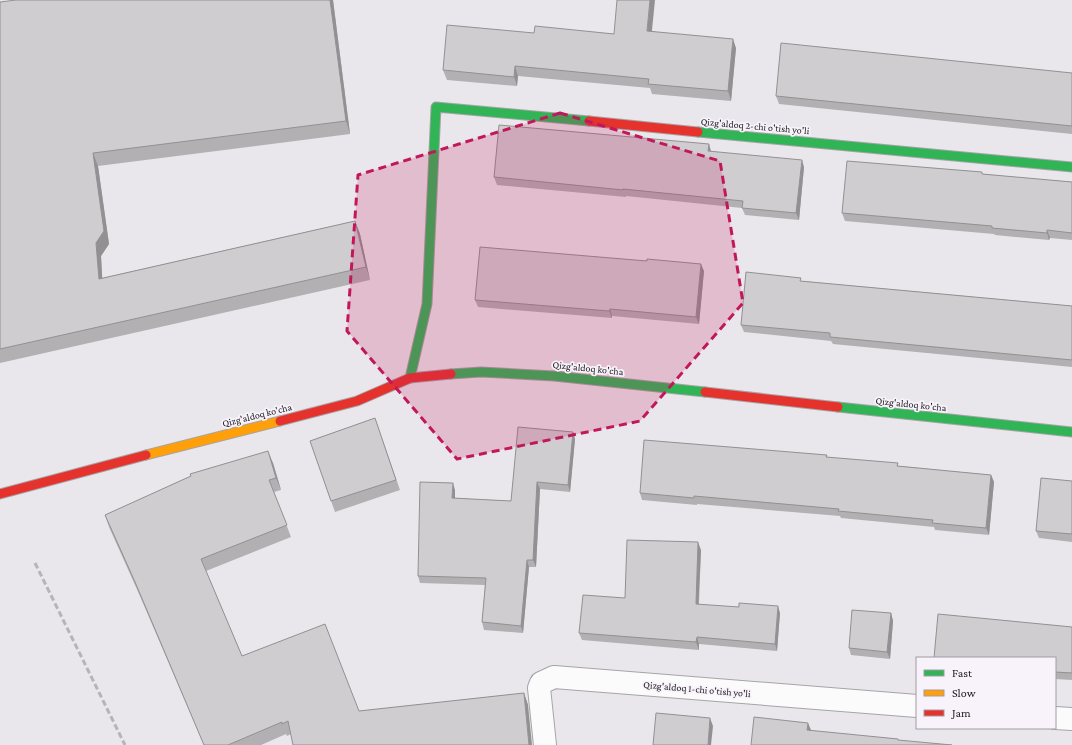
<svg xmlns="http://www.w3.org/2000/svg" width="1072" height="745" viewBox="0 0 1072 745" font-family="'Crimson Pro',serif">
  <rect width="100%" height="100%" fill="#eae7ec"/>
  <g fill="none" stroke-linecap="round" stroke-linejoin="round">
    <defs>
      <g id="street">
        <polyline points="1055,718 1072,719"/>
        <polyline points="545,745 539,688 541,683 554,677 917,706"/>
      </g>
      <g id="fast">
        <polyline points="698,132 1072,167"/>
        <polyline points="451,374 481,372 554,376 705,392"/>
        <polyline points="410,378 427,304 436,107 589,121"/>
        <polyline points="838,407 1072,432"/>
      </g>
      <polyline id="slow" points="146,455 280,421"/>
      <g id="jam">
        <polyline points="589,121 698,132"/>
        <polyline points="705,392 838,407"/>
        <polyline points="280,421 357,401 410,378 451,374"/>
        <polyline points="0,494 146,455"/>
      </g>
    </defs>
    <use href="#street" stroke="#a6a4a7" stroke-width="24"/>
    <use href="#fast" stroke="#a6a4a7" stroke-width="11"/>
    <use href="#slow" stroke="#a6a4a7" stroke-width="11"/>
    <use href="#jam" stroke="#a6a4a7" stroke-width="11"/>
    <use href="#street" stroke="#fcfbfc" stroke-width="22"/>
    <use href="#fast" stroke="#30b455" stroke-width="9"/>
    <use href="#slow" stroke="#ff9f0a" stroke-width="9"/>
    <use href="#jam" stroke="#e5322d" stroke-width="9"/>
    <polyline stroke="#b6b5b6" stroke-width="3" stroke-dasharray="6 3" stroke-linecap="butt" points="35,563 125,745"/>
  </g>
  <g fill="#b3b0b4">
    <polygon points="333,0 350,134 98,166 109,244 101,256 102,278 355,221 360,234 370,280 0,363 0,2"/>
    <polygon points="652,31 736,48 731,101 652,94 650,88 518,76 517,86 447,80 443,70 534,33 614,34"/>
    <polygon points="1072,73 1072,134 779,104 776,96"/>
    <polygon points="711,151 804,167 799,220 745,215 742,208 626,196 626,197 497,185 494,177"/>
    <polygon points="983,174 1072,182 1072,240 1050,238 1049,240 995,235 994,234 845,221 842,213"/>
    <polygon points="704,271 699,324 612,316 612,318 478,307 475,300"/>
    <polygon points="802,281 1072,306 1072,367 833,344 831,341 744,332 741,325"/>
    <polygon points="375,418 400,490 335,512 310,441"/>
    <polygon points="573,432 575,439 570,492 540,489 536,567 529,567 523,633 484,630 482,622 485,585 420,583 418,576 455,490 455,498 511,501"/>
    <polygon points="827,455 827,457 899,466 991,475 994,482 989,535 935,530 934,527 841,518 840,516 697,504 697,505 642,500 640,493"/>
    <polygon points="273,463 281,490 274,492 291,537 206,571 242,656 359,711 524,693 528,705 291,734 287,736 286,734 261,745 204,745 139,594 109,527 105,515 191,476"/>
    <polygon points="1072,481 1072,542 1039,538 1036,531"/>
    <polygon points="701,550 699,604 780,613 777,651 699,644 699,650 582,640 579,633 625,598"/>
    <polygon points="891,613 893,621 890,659 851,655 849,648"/>
    <polygon points="1072,627 1072,680 1055,679 1055,658"/>
  </g>
  <g fill="#929092">
    <polygon points="330,0 333,0 350,134 346,121"/>
    <polygon points="650,0 655,0 651,40 647,31"/>
    <polygon points="733,39 736,48 731,101 728,91"/>
    <polygon points="515,66 518,76 517,86 514,77"/>
    <polygon points="709,144 711,151 708,151"/>
    <polygon points="93,153 98,166 109,244 101,256 103,292 99,279 96,243"/>
    <polygon points="802,160 804,167 799,220 796,213"/>
    <polygon points="355,221 360,234 370,280 366,267"/>
    <polygon points="1047,230 1050,238 1049,240 1047,233"/>
    <polygon points="701,264 704,271 699,324 696,317"/>
    <polygon points="610,309 612,316 612,318 609,311"/>
    <polygon points="573,432 575,439 570,492 568,485"/>
    <polygon points="268,451 273,463 281,490 276,478"/>
    <polygon points="991,475 994,482 989,535 986,528"/>
    <polygon points="537,482 540,489 536,567 533,560"/>
    <polygon points="453,483 455,490 455,505 452,498"/>
    <polygon points="698,542 701,550 698,611 696,604"/>
    <polygon points="527,560 529,567 523,633 521,626"/>
    <polygon points="778,606 780,613 777,651 775,644"/>
    <polygon points="891,613 893,621 890,659 887,652"/>
    <polygon points="697,637 699,644 699,650 696,642"/>
    <polygon points="524,693 528,705 532,745 529,745"/>
    <polygon points="710,718 713,726 711,745 708,745"/>
    <polygon points="808,723 811,730 810,738 807,730"/>
  </g>
  <g fill="#d0cdd1" stroke="#929092">
    <polygon points="16,0 330,0 346,121 93,153 104,231 96,243 99,279 355,221 366,267 0,349 0,2"/>
    <polygon points="617,0 650,0 647,31 733,39 728,91 648,84 649,79 515,66 514,77 443,70 447,25 534,33 535,26 614,34"/>
    <polygon points="781,43 1072,73 1072,126 776,96"/>
    <polygon points="499,125 709,144 708,151 802,160 796,213 742,208 743,201 623,189 623,190 494,177"/>
    <polygon points="847,161 982,172 982,174 1072,182 1072,233 1047,230 1047,233 992,228 992,226 842,213"/>
    <polygon points="480,247 647,261 647,259 701,264 696,317 610,309 609,311 475,300"/>
    <polygon points="746,272 801,278 800,281 1072,306 1072,360 830,337 830,333 741,325"/>
    <polygon points="375,418 396,480 331,501 310,441"/>
    <polygon points="518,427 573,432 568,485 537,482 533,560 527,560 521,626 482,622 486,578 418,576 420,482 453,483 452,498 511,501"/>
    <polygon points="644,440 827,455 826,457 898,463 897,466 991,475 986,528 932,523 933,520 838,511 839,509 694,496 694,498 640,493"/>
    <polygon points="268,451 276,478 269,480 287,525 201,559 242,656 325,624 359,711 524,693 529,745 293,745 288,721 282,724 282,722 228,745 204,745 135,582 105,515 191,476 190,474"/>
    <polygon points="1041,478 1072,481 1072,534 1036,531"/>
    <polygon points="627,540 698,542 696,604 739,607 739,603 778,606 775,644 697,637 696,642 579,633 583,595 625,598"/>
    <polygon points="852,610 891,613 887,652 849,648"/>
    <polygon points="938,614 1072,627 1072,673 1055,672 1055,658 934,658"/>
    <polygon points="656,713 710,718 708,745 653,745"/>
    <polygon points="754,717 808,723 807,730 898,739 898,740 952,745 751,745"/>
  </g>
  <path fill="#c2185b" fill-opacity="0.2" stroke="#c2185b" stroke-width="3" stroke-dasharray="8 5" stroke-linejoin="round" d="M560,113l160,48 23,142 -103,118 -183,38 -110,-128 11,-156z"/>
  <g text-anchor="middle" dominant-baseline="central" stroke-width="3.5" stroke-linejoin="round" paint-order="stroke">
    <g font-size="10" fill="#1b191b" stroke="#f8f3fb">
      <text transform="translate(755 126) rotate(5)">Qizg'aldoq 2-chi o'tish yo'li</text>
      <text transform="translate(588 368) rotate(6)">Qizg'aldoq ko'cha</text>
      <text transform="translate(911 404) rotate(6)">Qizg'aldoq ko'cha</text>
      <text transform="translate(257 415) rotate(-14)">Qizg'aldoq ko'cha</text>
      <text transform="translate(697 689) rotate(5)">Qizg'aldoq 1-chi o'tish yo'li</text>
    </g>
  </g>
  <rect x="916" y="657" width="140" height="72" fill="#f8f3fb" stroke="#a09ca1"/>
  <rect x="924" y="670" width="20" height="6" fill="#30b455" stroke="#a09ca1"/>
  <text x="952" y="677" font-size="12" fill="#1b191b">Fast</text>
  <rect x="924" y="690" width="20" height="6" fill="#ff9f0a" stroke="#a09ca1"/>
  <text x="952" y="697" font-size="12" fill="#1b191b">Slow</text>
  <rect x="924" y="710" width="20" height="6" fill="#e5322d" stroke="#a09ca1"/>
  <text x="952" y="717" font-size="12" fill="#1b191b">Jam</text>
</svg>
